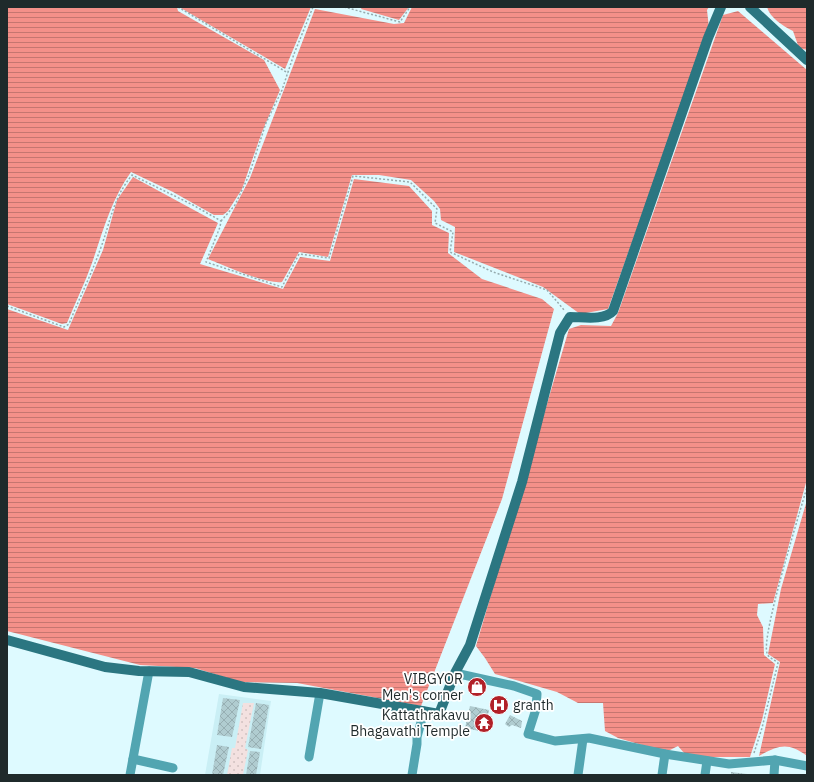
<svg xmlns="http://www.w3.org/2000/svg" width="814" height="782" viewBox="0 0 814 782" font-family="'IBM Plex Sans',sans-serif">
  <defs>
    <pattern id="grass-dots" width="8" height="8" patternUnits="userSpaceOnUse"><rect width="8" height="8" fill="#f3e1e0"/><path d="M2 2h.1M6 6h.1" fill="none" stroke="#d0c1c0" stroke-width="1.8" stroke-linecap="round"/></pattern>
    <pattern id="water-rules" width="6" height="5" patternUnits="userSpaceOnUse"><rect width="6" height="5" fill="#f49089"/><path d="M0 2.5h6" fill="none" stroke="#c57670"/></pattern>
    <pattern id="building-cross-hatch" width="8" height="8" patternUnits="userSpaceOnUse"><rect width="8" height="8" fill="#b0ccd0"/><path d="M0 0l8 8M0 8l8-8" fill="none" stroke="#97afb3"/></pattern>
  </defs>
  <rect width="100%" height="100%" fill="#defaff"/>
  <polygon fill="#caeff5" points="219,694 271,701 260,775 205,775"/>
  <polygon fill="url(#grass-dots)" points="243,703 254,703 245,748 248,750 243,775 227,775 232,748 235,748"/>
  <g fill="url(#water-rules)">
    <path d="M7,7h170l1,4 86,49 16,30 -18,42 -20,57 -14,22 -5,4h-9l-41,-23 -42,-20c-20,28 -28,59 -39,91 -7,20 -17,40 -25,60l-5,1 -55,-20z"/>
    <polygon points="179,7 311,7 285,69"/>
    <polygon points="362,7 409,7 399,20 361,9"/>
    <path d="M412,7h297l-2,3 2,18 -101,281 -28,5 -37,-27 -89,-35 1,-25 -14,-7 -1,-11 -6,-8 -23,-21 -32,-5h-27l-24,82 -29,-5 -17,30c-14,3 -59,-17 -74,-23l42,-81 65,-169 79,15 10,-1z"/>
    <path d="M767,7h40v43l-8,-2 -6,-17c-10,-5 -23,-13 -26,-24z"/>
    <polygon points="738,11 807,70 807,479 773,603 758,604 757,615 763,627 764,655 775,664 762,720 750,757 707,757 684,753 678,746 666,752 618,738 605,731 603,703 578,703 557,692 495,674 485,658 476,646 569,329 581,325 611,326 618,313 723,15"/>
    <polygon points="133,177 218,223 200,264 283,289 300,257 330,261 354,179 409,186 432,211 432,225 449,233 448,253 482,279 542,299 554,309 502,499 421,706 297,683 240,682 195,668 140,665 7,631 7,309 68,330 103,250 117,200"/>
    <path d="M807,500v256c-19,-14 -28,-11 -48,0l21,-94 -12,-8 13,-65z"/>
  </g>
  <g fill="url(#building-cross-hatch)">
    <polygon points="473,682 482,684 480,692 471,690"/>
    <polygon points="223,698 240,700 232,737 217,735"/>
    <polygon points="256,703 269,705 261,749 248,747"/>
    <polygon points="470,706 489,710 484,732 465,728"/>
    <polygon points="510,715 522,721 521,728 512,725 509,727 505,724"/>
    <polygon points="217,745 229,747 223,775 212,775"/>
    <polygon points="250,751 260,752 256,775 246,775"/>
    <polygon points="731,772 747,774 747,775 731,775"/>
  </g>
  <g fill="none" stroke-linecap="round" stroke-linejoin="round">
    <g stroke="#95abae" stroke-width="1.5" stroke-dasharray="2 2" stroke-linecap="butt">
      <polyline points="178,7 288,73"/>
      <polyline points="344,7 400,22 410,7"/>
      <polyline points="221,221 235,205 249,175 266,123 282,90 294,54 313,7"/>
      <path d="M7,306l57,21 5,-3c10,-25 22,-49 31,-74 11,-29 12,-50 32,-75l61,30 28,16 -1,6 -14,35 76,25 17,-33 30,4 24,-82 57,6 27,27 -2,14 18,9 -3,20 43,20 54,18 18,21"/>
      <path d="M754,753l8,-25 16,-65c-4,-4 -10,-5 -11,-10 -6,-17 33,-141 40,-166"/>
    </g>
    <g stroke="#52a5b1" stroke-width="9">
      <polyline points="455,673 514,686 537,694 536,709 528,734 555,741 589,738 665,754 729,764 775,760 807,766"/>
      <polyline points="309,757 320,693"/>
      <polyline points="133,759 173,768"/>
      <polyline points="130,775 149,671"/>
      <polyline points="412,775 417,744 417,737 424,711"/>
      <polyline points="578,775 583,739"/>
      <polyline points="662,775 665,754"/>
      <polyline points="705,775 707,761"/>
      <polyline points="774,775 775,760"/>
    </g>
    <g stroke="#2b7681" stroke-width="10">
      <polyline points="750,7 807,60"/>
      <path d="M7,640l98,27 34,4 50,1 55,15 76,6 119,21 16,-41 15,-28 52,-163 38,-149 10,-16c13,0 34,4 43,-6l95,-273 13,-31"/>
    </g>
  </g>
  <defs>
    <symbol id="shop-disc" viewBox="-11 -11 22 22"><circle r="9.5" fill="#b12028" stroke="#fff"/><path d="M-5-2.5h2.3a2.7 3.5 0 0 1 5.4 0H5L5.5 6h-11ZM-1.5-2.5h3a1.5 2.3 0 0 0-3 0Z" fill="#fff"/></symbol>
    <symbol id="hospital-disc" viewBox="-11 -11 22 22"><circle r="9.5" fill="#b12028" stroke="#fff"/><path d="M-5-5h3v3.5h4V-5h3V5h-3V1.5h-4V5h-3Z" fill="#fff"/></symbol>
    <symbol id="temple-disc" viewBox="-11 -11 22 22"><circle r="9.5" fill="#b12028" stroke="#fff"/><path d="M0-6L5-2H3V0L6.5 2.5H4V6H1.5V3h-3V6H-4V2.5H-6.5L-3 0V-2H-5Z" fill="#fff"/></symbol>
  </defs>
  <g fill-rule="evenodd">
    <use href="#shop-disc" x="466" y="676" width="22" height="22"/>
    <use href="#hospital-disc" x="488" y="694" width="22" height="22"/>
    <use href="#temple-disc" x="473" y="712" width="22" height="22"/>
  </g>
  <g text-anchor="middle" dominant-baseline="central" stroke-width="3.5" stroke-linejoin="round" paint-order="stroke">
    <g font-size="14" fill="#1f2a2b" stroke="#fff" text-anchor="end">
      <text x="463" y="679">VIBGYOR<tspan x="463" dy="16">Men's corner</tspan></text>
      <text x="513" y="705" text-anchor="start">granth</text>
      <text x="470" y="715">Kattathrakavu<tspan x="470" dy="16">Bhagavathi Temple</tspan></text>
    </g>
  </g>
  <rect width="814" height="782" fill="none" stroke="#1f2a2b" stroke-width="16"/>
</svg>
